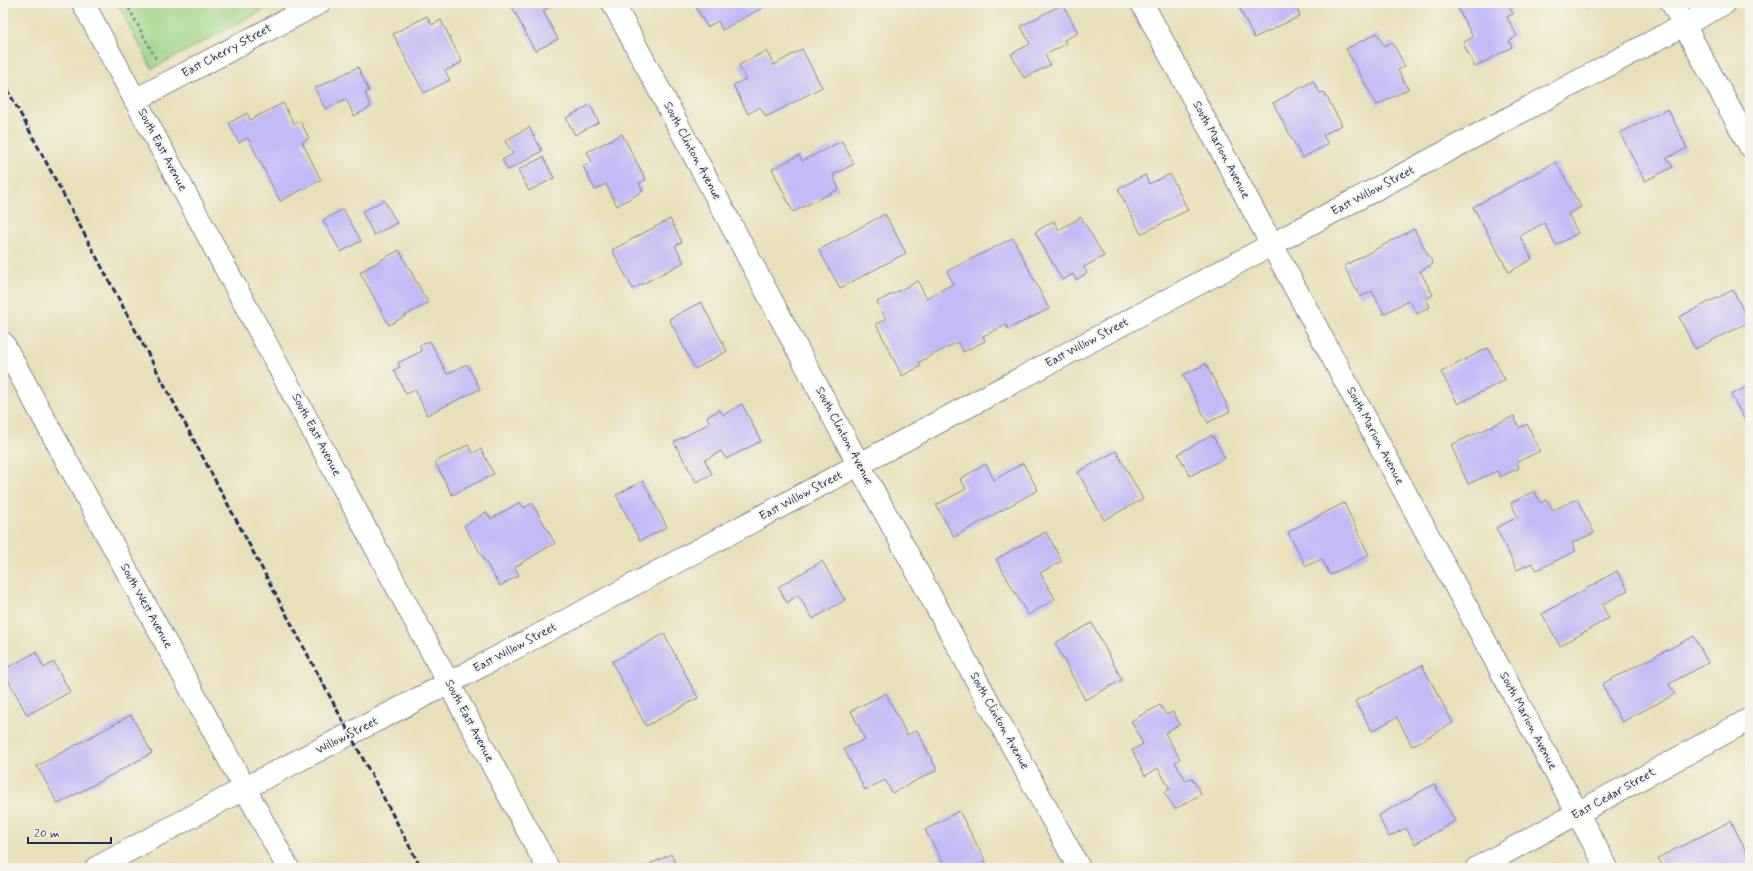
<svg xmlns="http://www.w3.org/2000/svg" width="1753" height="871" viewBox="0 0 1753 871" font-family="Mynerve,sans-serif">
  <rect width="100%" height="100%" fill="#f7f3e8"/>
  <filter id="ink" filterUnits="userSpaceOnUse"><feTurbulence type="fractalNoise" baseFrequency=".025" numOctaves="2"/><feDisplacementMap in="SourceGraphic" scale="8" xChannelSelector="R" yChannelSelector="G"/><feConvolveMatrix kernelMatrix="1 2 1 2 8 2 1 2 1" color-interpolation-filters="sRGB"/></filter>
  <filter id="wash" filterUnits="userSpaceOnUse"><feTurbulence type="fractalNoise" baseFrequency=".012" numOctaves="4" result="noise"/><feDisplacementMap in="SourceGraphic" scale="16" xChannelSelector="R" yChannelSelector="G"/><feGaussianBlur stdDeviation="0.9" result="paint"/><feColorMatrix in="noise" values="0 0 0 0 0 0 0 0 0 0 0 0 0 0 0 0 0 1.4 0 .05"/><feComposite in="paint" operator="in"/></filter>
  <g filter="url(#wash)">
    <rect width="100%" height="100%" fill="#e8e0ba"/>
    <polygon fill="#a1d788" stroke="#5e8373" points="117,3 276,3 152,69"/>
    <g id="blocks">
      <g fill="#c4baf6">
        <polygon points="510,3 557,3 543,11 558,39 535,51"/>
        <polygon points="694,3 760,3 762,8 722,30 718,21 707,27"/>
        <polygon points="1241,3 1294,3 1300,16 1254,38 1238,5"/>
        <polygon points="1455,3 1507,3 1513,14 1507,17 1517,36 1509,41 1512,47 1475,67 1463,43 1473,37"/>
        <polygon points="1582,3 1595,3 1586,9"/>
        <polygon points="1063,4 1078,33 1064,40 1066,44 1045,55 1050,65 1024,78 1011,54 1030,44 1021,26"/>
        <polygon points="427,16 432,25 441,20 462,62 445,71 450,80 424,93 393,34"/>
        <polygon points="1377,33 1384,46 1392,42 1405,66 1398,70 1408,89 1377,105 1346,49"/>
        <polygon points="802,49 822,87 766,117 760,107 748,114 733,85 746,79 739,65 766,51 774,65"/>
        <polygon points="358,67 369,91 365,93 371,107 354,116 346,99 325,109 315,88"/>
        <polygon points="1313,81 1320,93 1324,92 1342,125 1323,135 1328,144 1302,158 1273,103"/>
        <polygon points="283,103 294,124 300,121 309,138 302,142 321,180 280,201 248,138 239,143 229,123 247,113 250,120"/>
        <polygon points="590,105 599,122 575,135 566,118"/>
        <polygon points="1668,109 1687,148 1667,158 1673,167 1645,181 1620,133"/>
        <polygon points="529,127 542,151 508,170 502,160 513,154 505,141"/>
        <polygon points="622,134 646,180 639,183 643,191 617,206 606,184 595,190 583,166 592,162 587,152"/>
        <polygon points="842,141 854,164 833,175 839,189 793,212 772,169 799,155 802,161"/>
        <polygon points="543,157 554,178 529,191 518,170"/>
        <polygon points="1556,162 1581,207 1568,214 1578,233 1556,245 1544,223 1520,236 1532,259 1509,272 1473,207"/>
        <polygon points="1170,174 1188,210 1141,234 1118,189 1145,175 1149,184"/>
        <polygon points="384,200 397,223 374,235 362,212"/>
        <polygon points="343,209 361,241 341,252 323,220"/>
        <polygon points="885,214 906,253 840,288 819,250"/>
        <polygon points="1081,217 1104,256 1084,267 1087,273 1076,280 1073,274 1062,280 1035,232 1054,221 1059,230"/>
        <polygon points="670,219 682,242 675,246 684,262 633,289 612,250"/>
        <polygon points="1414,229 1433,264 1420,271 1433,295 1426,299 1430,307 1417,314 1409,300 1384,314 1372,291 1360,297 1344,266"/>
        <polygon points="1013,238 1049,309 1008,329 1006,325 983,336 985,341 963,352 958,342 919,362 921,366 902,376 876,324 886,319 877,302 918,281 926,298 953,284 947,271"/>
        <polygon points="399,250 428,303 389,325 360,272"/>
        <polygon points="1733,290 1749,322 1695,349 1679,317"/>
        <polygon points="701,302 727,351 695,369 669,319"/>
        <polygon points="430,341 447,374 467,364 480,389 427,415 415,390 406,394 394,370 400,367 398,363 422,351 419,346"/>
        <polygon points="1488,348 1505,380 1458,404 1441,372"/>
        <polygon points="1206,364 1230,411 1208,423 1183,375"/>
        <polygon points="1750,385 1750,429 1731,395"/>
        <polygon points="742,404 761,441 726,459 721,451 705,460 712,474 696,482 674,442 710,423 707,417 720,410 723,415"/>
        <polygon points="1514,416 1519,428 1527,424 1540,451 1517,462 1519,468 1500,477 1497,471 1468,484 1451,445"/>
        <polygon points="1212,435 1225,458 1190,476 1178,454"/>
        <polygon points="468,445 473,453 481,449 494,474 452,495 435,462"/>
        <polygon points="1116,451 1143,499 1104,520 1078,472"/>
        <polygon points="1023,463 1038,490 954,537 936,505 966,489 960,479 986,464 994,480"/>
        <polygon points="643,481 667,527 640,541 616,495"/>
        <polygon points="1534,491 1541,503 1547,500 1553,510 1577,499 1594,533 1572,543 1576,551 1537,570 1532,563 1517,570 1496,528 1518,517 1511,503"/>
        <polygon points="520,502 524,508 532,503 555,543 515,567 519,575 500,586 464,526 486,512 491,519"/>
        <polygon points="1344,503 1369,555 1330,575 1322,559 1306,566 1288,532"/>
        <polygon points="1046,532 1062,561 1040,573 1055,599 1028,615 996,559"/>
        <polygon points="822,561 845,600 813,619 798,595 787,603 778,587"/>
        <polygon points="1617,571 1628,590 1602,605 1609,618 1560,646 1542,614"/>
        <polygon points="1092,623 1122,680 1085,700 1055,643"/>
        <polygon points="664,634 698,698 646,726 612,662"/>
        <polygon points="1694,636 1708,663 1669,684 1675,694 1622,722 1602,684"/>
        <polygon points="36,652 44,668 54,662 70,692 27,715 3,670"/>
        <polygon points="1422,665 1453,723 1412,746 1397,717 1372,731 1355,701"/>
        <polygon points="886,693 907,735 917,730 937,770 892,793 885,780 865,790 844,749 865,739 851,711"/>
        <polygon points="1160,705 1166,715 1173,712 1180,724 1165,733 1180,759 1175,762 1186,781 1192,778 1201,794 1175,809 1164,792 1170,789 1158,768 1145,776 1132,750 1143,744 1131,721"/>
        <polygon points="131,715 152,753 58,804 37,766"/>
        <polygon points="1434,784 1455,821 1415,844 1406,828 1389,837 1378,816"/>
        <polygon points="959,811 986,862 974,868 946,868 925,830"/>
        <polygon points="1731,821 1750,859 1750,868 1664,868 1658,858"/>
        <polygon points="671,854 678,868 642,868"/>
      </g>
    </g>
  </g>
  <g filter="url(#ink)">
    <use href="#blocks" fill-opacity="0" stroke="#82888c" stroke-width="1"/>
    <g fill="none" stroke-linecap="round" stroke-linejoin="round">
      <defs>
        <g id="minor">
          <polyline points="83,3 548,868"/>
          <polyline points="613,3 859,465 1079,868"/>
          <polyline points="1142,3 1607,868"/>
          <polyline points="1672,3 1750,146"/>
          <polyline points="135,100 319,3"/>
          <polyline points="3,343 288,868"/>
          <polyline points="96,868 245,788 449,683 1725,3"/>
          <polyline points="1477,868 1750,719"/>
        </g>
      </defs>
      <use href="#minor" stroke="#82888c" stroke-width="24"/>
      <polyline stroke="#82888c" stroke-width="2.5" stroke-dasharray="3 3" stroke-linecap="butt" points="126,3 157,61"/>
      <use href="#minor" stroke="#fff" stroke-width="22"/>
      <polyline stroke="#1b2f5e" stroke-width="3" stroke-dasharray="6 3" stroke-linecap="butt" points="3,81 421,868"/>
    </g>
  </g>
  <g text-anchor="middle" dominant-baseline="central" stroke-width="4" stroke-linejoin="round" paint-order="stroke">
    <g font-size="12" fill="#1b2f5e" stroke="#f7f3e8">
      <text transform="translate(227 51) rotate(-28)">East Cherry Street</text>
      <text transform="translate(162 150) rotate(62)">South East Avenue</text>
      <text transform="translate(1221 150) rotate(62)">South Marion Avenue</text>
      <text transform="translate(692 151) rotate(62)">South Clinton Avenue</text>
      <text transform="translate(1373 191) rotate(-28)">East Willow Street</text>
      <text transform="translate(1087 343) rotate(-28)">East Willow Street</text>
      <text transform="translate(316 435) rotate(62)">South East Avenue</text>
      <text transform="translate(844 436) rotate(62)">South Clinton Avenue</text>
      <text transform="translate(1375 436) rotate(62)">South Marion Avenue</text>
      <text transform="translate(801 496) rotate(-28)">East Willow Street</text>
      <text transform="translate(146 606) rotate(61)">South West Avenue</text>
      <text transform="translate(515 648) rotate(-28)">East Willow Street</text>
      <text transform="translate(469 721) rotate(62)">South East Avenue</text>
      <text transform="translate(999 721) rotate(61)">South Clinton Avenue</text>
      <text transform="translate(1528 721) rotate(62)">South Marion Avenue</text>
      <text transform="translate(347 736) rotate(-27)">Willow Street</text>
      <text transform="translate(1614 794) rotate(-29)">East Cedar Street</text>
    </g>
  </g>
  <rect width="1753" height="871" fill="none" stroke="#f7f3e8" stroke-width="16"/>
  <path d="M28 837v6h83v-6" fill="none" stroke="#1b2f5e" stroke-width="2"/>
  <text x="34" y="837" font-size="12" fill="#1b2f5e" stroke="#f7f3e8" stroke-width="3" paint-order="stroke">20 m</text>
</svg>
